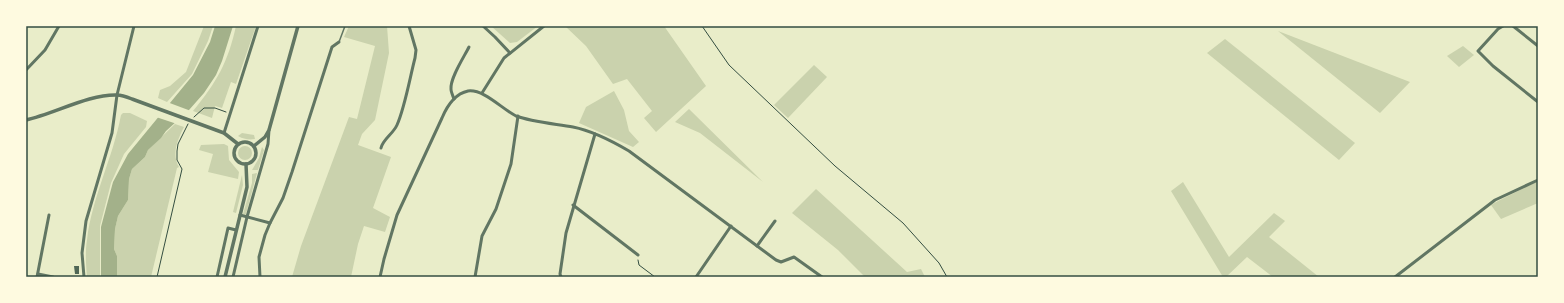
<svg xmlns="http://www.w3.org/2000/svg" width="1564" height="303" viewBox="0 0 1564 303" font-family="Quicksand,sans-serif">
  <rect width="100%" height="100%" fill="#e9edc9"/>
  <g fill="#cad2ad">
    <polygon points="204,26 213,26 208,41 192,74 167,102 158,98 160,90 170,86 186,72"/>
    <path d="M236,26h20l-20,58 -5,-2 -9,26 -7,-2 -3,12 -19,-7c24,-29 35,-49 43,-85z"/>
    <polygon points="349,26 387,26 389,53 375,120 362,134 358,145 391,157 373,208 390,217 385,232 364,226 358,244 351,277 292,277 301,246 349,117 357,119 375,46 344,37"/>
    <polygon points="491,26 538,26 517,42 510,43"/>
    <polygon points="565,26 664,26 706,86 656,132 644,118 652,111 627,79 613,84 586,46"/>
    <polygon points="1278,31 1410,82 1380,113"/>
    <polygon points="1225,39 1355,143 1339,160 1207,53"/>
    <polygon points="1463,46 1474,55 1459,67 1447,56"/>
    <polygon points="814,65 827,77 788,118 774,105"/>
    <polygon points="614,91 624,110 629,131 639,142 633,147 579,123 586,107"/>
    <polygon points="689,109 763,182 700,133 675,122"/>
    <path d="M123,113h7l17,8 -1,6 -22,27 -13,29 -11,43v51h-13c-1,-12 -2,-25 0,-37 5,-43 26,-82 34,-125z"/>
    <path d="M175,124l9,3c-6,12 -13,27 -5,40l-2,1 -26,109h-34v-21l-3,-7 1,-20 3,-13 10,-16 1,-21 3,-10 13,-12 3,-7z"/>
    <path d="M242,133l12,2 1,4c-6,1 -12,0 -17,-3z"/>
    <polygon points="224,144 228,146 229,160 239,172 238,179 208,172 213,154 199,150 201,145"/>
    <circle cx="245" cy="153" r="7"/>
    <polygon points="262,147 264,150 258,170 252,170 259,158"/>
    <polygon points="257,173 246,214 245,215 243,214 252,183 252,174"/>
    <polygon points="242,175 243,185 236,213 233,212"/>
    <polygon points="1538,181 1538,203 1501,219 1491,205 1498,201"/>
    <polygon points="1183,182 1229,257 1274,213 1285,221 1269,237 1319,277 1273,277 1247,257 1226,277 1223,277 1171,191"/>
    <polygon points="816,189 907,272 921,269 925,277 865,277 838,250 792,213"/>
  </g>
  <polygon fill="#a3b18a" points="215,26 233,26 222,61 216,75 204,93 189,110 166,131 161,138 148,150 145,157 132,169 129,179 128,200 118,216 115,229 114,249 117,256 117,277 101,277 101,227 113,182 128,154 193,75 210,42"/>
  <polygon fill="#e9edc9" points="167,102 191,111 177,124 156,117"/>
  <polygon fill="#4f6655" points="74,266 79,266 79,274 75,274"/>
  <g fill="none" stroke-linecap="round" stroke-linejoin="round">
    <g stroke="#344e41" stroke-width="1">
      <polyline points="702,26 729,65 835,166 903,223 939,263 947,277"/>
      <polyline points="194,117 204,108 215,108 226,112"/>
      <polyline points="638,260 639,265 655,277"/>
      <polyline points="157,277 182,169 177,160 177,151 178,144 188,124"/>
    </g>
    <polyline stroke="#617663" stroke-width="1.5" points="339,42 345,26"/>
    <g stroke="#617663" stroke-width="3">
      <polyline points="483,26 495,37 510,53"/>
      <polyline points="1503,26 1498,29 1478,51 1493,66 1538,102"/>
      <polyline points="1513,26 1538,46"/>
      <polyline points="26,70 45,50 59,26"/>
      <polyline points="482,93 504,58 544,26"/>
      <path d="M454,99c-1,-3 -3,-7 -3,-10 -1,-11 13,-32 18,-42"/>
      <polyline points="224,133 258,26"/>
      <path d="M381,148c2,-9 12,-14 16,-23 8,-18 13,-48 18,-67l1,-8 -7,-24"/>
      <polyline points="573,205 638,255"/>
      <polyline points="240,215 270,223 283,198 292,172 332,47 339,42"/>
      <polyline points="757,246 775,221"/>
      <polyline points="38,274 53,277"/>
      <polyline points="37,277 49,215"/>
      <polyline points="84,277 82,253 86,221 112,133 117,95 134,26"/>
      <polyline points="217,277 228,228 236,230"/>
      <polyline points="233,277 247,217 268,144 269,130"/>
      <polyline points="260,277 259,257 265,235 270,223"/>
      <path d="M380,277l4,-18 13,-44 45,-97c5,-12 12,-24 26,-27 16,-2 34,18 48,25 16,6 41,8 57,11 20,4 39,14 56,24l147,109 5,2 13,-5 28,20"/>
      <polyline points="475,277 482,236 496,209 511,164 518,116"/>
      <polyline points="561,277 560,274 566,233 595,134"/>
      <polyline points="696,277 731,226"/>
      <polyline points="1395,277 1495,200 1538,180"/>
    </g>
    <g stroke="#617663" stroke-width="3.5">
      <path d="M26,120c28,-6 63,-26 91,-25 5,0 10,2 15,4l92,34 14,11"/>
      <circle cx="245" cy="153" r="11"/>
      <polyline points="254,146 265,137 269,130 298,26"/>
      <polyline points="225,277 247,187 246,164"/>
    </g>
  </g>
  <rect width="1564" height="303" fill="none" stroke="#fefae0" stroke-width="54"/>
  <rect x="27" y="27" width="1510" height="249" fill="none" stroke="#344e41" stroke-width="1.5"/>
</svg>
